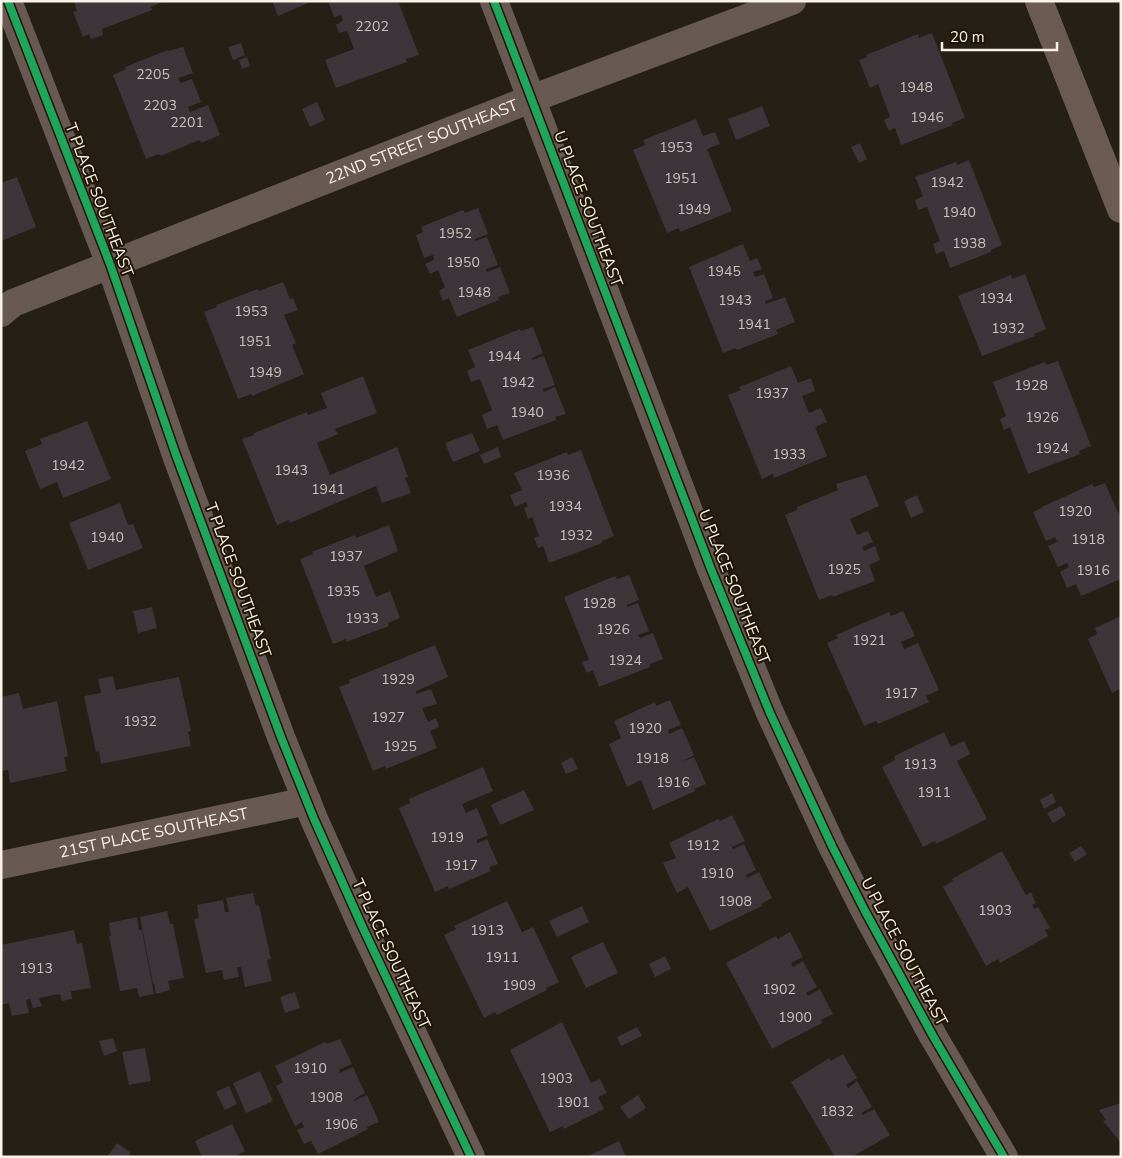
<svg xmlns="http://www.w3.org/2000/svg" width="1122" height="1158" viewBox="0 0 1122 1158" font-family="'Nunito Sans',sans-serif">
  <rect width="100%" height="100%" fill="#251f15"/>
  <g fill="#3d353a">
    <polygon points="74,1 164,1 151,7 152,10 102,29 103,35 91,39 89,34 83,37 73,12 77,11"/>
    <polygon points="272,1 313,1 278,16"/>
    <polygon points="328,1 398,1 419,55 406,59 407,62 336,88 325,60 354,49 347,31 339,33 336,25 343,21 341,15 334,17"/>
    <polygon points="932,33 965,118 952,123 953,125 901,145 895,128 889,131 884,120 890,117 878,84 870,88 859,60 868,57 866,55 918,34 919,38"/>
    <polygon points="241,43 245,55 233,60 228,47"/>
    <polygon points="183,47 193,73 178,78 181,83 192,79 201,102 188,107 190,112 208,105 220,135 201,143 200,140 160,156 159,154 146,159 113,75 126,69 125,67 168,50 168,51"/>
    <polygon points="247,57 250,66 242,69 239,60"/>
    <polygon points="317,102 325,120 310,127 302,109"/>
    <polygon points="762,106 770,126 736,140 728,119"/>
    <polygon points="696,119 703,136 715,132 720,144 707,149 732,211 680,232 679,228 667,233 633,150 645,145 643,140"/>
    <polygon points="860,143 867,159 859,163 851,147"/>
    <polygon points="969,160 1002,245 991,250 991,252 950,268 944,251 936,254 933,244 940,241 927,207 918,210 915,200 923,196 915,177 956,162 957,165"/>
    <polygon points="17,177 36,227 1,241 1,183"/>
    <polygon points="478,208 488,234 475,239 475,241 487,237 498,265 486,269 487,272 500,267 510,293 498,297 499,300 457,317 449,298 443,301 439,291 445,287 438,270 430,274 425,264 434,260 433,255 424,258 416,235 423,232 421,227 463,210 465,213"/>
    <polygon points="743,244 750,261 757,258 762,269 753,272 755,277 764,274 773,298 765,301 766,304 785,297 795,322 776,330 778,334 737,350 736,348 723,353 689,267"/>
    <polygon points="1025,274 1046,329 1034,334 1035,336 982,356 958,296 1011,275 1012,279"/>
    <polygon points="283,282 290,299 293,298 298,310 284,315 296,343 292,345 304,374 252,396 251,394 238,399 204,312 217,307 216,305 257,289 259,291"/>
    <polygon points="533,327 543,353 532,358 532,360 544,356 555,385 543,389 544,392 555,387 566,414 555,417 556,420 503,440 497,425 487,429 482,415 492,410 480,379 471,382 467,371 475,367 468,350 520,329 521,331"/>
    <polygon points="1058,361 1091,446 1079,451 1080,454 1028,474 1010,427 1004,430 1000,419 1006,416 993,382 1045,362 1046,365"/>
    <polygon points="791,366 798,383 811,378 815,391 802,396 809,413 821,408 827,422 815,427 827,456 774,478 773,474 762,479 728,395 741,390 739,387"/>
    <polygon points="363,376 377,413 335,429 338,434 317,443 330,475 397,447 408,477 405,478 411,493 382,503 376,486 290,523 289,520 277,525 242,439 254,435 254,433 307,412 308,415 327,408 321,393"/>
    <polygon points="87,421 111,479 63,498 57,482 40,489 25,451 42,444 40,439"/>
    <polygon points="472,433 480,451 453,462 445,443"/>
    <polygon points="498,447 501,457 484,464 480,455"/>
    <polygon points="581,450 614,536 602,541 602,543 549,563 543,546 538,548 534,538 539,536 532,517 528,519 524,508 528,507 526,502 515,507 510,495 522,490 514,473 567,452 568,455"/>
    <polygon points="866,475 879,506 850,519 857,535 868,531 873,542 862,547 864,551 875,546 880,560 869,565 875,581 833,597 832,595 819,600 785,515 797,510 797,507 838,490 836,484"/>
    <polygon points="1105,483 1121,519 1121,579 1081,596 1076,584 1067,588 1060,572 1069,567 1067,563 1058,567 1048,546 1057,542 1055,537 1046,541 1033,512 1042,508 1042,507 1092,484 1094,487"/>
    <polygon points="917,495 924,512 911,518 904,501"/>
    <polygon points="120,503 128,525 133,524 143,548 88,570 69,523"/>
    <polygon points="389,525 398,551 364,566 376,597 390,591 400,618 388,623 389,626 346,642 346,639 333,644 300,559 313,554 312,552 355,535 356,538"/>
    <polygon points="629,575 639,600 627,605 627,607 638,603 649,631 638,635 640,638 653,633 663,659 650,664 650,667 599,687 593,670 587,673 582,662 589,660 588,657 564,597 615,576 617,579"/>
    <polygon points="152,607 157,628 138,633 133,611"/>
    <polygon points="903,611 915,636 901,642 904,649 918,643 939,690 926,696 929,702 878,724 876,721 864,726 827,643 838,638 836,635 889,612 891,616"/>
    <polygon points="1121,616 1121,688 1112,693 1088,639 1097,634 1095,628"/>
    <polygon points="435,645 448,677 416,691 416,694 431,689 437,704 422,708 428,722 436,718 439,727 430,731 437,748 386,769 385,766 373,771 339,687 350,683 349,680"/>
    <polygon points="113,676 116,690 179,677 191,731 188,732 191,746 101,764 99,751 96,752 84,696 101,693 98,679"/>
    <polygon points="19,693 23,709 57,701 68,756 64,757 67,771 10,783 8,770 3,771 1,765 1,697"/>
    <polygon points="670,700 681,725 668,730 669,734 682,728 694,755 682,762 694,757 706,784 694,789 695,791 653,810 641,780 627,787 609,744 621,738 614,721 655,702 656,706"/>
    <polygon points="944,732 951,747 964,741 970,754 957,761 987,819 936,844 935,841 923,847 882,767 895,760 894,756"/>
    <polygon points="572,757 578,769 566,774 561,763"/>
    <polygon points="483,767 493,791 462,804 466,813 477,808 488,835 477,840 477,842 478,843 487,839 498,864 489,867 491,871 449,889 448,886 435,892 399,808 410,803 409,799"/>
    <polygon points="524,790 534,810 500,825 491,805"/>
    <polygon points="1052,793 1056,802 1044,809 1040,800"/>
    <polygon points="1061,806 1066,815 1053,823 1047,813"/>
    <polygon points="732,815 745,841 732,847 733,849 744,844 756,870 746,875 747,878 759,872 772,898 761,904 762,906 710,931 688,887 677,893 663,863 676,858 669,843 718,819 720,821"/>
    <polygon points="1081,846 1087,854 1075,862 1069,853"/>
    <polygon points="1002,851 1026,895 1031,892 1036,903 1032,905 1034,909 1038,907 1050,928 1045,930 1048,936 1000,963 998,959 986,966 943,887 953,881 952,879"/>
    <polygon points="253,893 256,906 259,905 271,959 267,960 272,981 245,987 241,967 237,967 239,977 224,980 222,970 206,973 194,919 199,918 197,905 223,900 225,912 229,912 226,898"/>
    <polygon points="507,901 522,932 533,927 559,982 546,988 547,990 497,1015 495,1012 484,1018 444,935 456,929 454,926"/>
    <polygon points="582,906 589,922 557,937 549,921"/>
    <polygon points="167,911 170,924 173,924 184,978 168,981 170,990 156,994 154,983 153,984 140,917"/>
    <polygon points="137,917 139,930 142,930 154,994 139,997 137,988 120,991 109,936 111,936 109,923"/>
    <polygon points="74,930 77,944 82,943 91,988 71,991 72,999 62,1001 60,994 39,998 42,1006 33,1008 30,999 26,1000 29,1013 12,1016 9,1003 1,1005 1,945"/>
    <polygon points="790,932 803,957 791,963 793,967 803,961 817,987 806,993 808,996 820,989 833,1014 821,1020 822,1023 772,1049 726,963 776,936 778,939"/>
    <polygon points="603,942 618,973 586,988 571,957"/>
    <polygon points="665,956 671,969 655,977 649,964"/>
    <polygon points="295,992 300,1008 285,1013 280,997"/>
    <polygon points="562,1022 591,1083 600,1079 607,1093 598,1097 604,1109 564,1129 563,1126 550,1132 510,1050"/>
    <polygon points="637,1027 642,1036 621,1046 617,1037"/>
    <polygon points="113,1038 117,1051 104,1056 99,1041"/>
    <polygon points="340,1039 352,1064 339,1070 340,1073 353,1067 365,1093 353,1100 354,1101 367,1095 379,1122 367,1127 368,1129 318,1154 311,1141 304,1144 297,1130 304,1127 302,1122 295,1126 276,1086 283,1082 275,1066 325,1042 327,1044"/>
    <polygon points="145,1048 151,1081 129,1085 122,1052"/>
    <polygon points="843,1054 857,1078 846,1085 848,1088 857,1081 872,1107 861,1113 863,1115 874,1109 890,1135 852,1157 835,1157 791,1082 829,1058 831,1061"/>
    <polygon points="260,1071 273,1101 246,1113 233,1083"/>
    <polygon points="229,1086 237,1104 225,1110 216,1092"/>
    <polygon points="638,1095 646,1108 629,1119 620,1107"/>
    <polygon points="1121,1103 1121,1143 1103,1121 1106,1120 1099,1110"/>
    <polygon points="232,1124 245,1151 234,1157 202,1157 195,1141"/>
    <polygon points="619,1141 626,1157 586,1157"/>
    <polygon points="117,1143 131,1153 128,1157 107,1157"/>
  </g>
  <g fill="none" stroke-linecap="round" stroke-linejoin="round">
    <g stroke="#685953" stroke-width="28">
      <polyline points="8,1 110,264 176,455 281,737 314,819 362,926 471,1157"/>
      <polyline points="494,1 711,569 770,713 832,846 865,911 933,1036 1004,1157"/>
      <path id="s1" d="M1,313l12,-10 518,-204 261,-98"/>
      <path id="s2" d="M1,865l306,-64"/>
    </g>
    <polyline stroke="#6b5b53" stroke-width="28" points="1039,1 1121,209"/>
    <defs>
      <g id="cycleway">
        <polyline points="8,1 110,264 176,455 281,737 314,819 362,926 471,1157"/>
        <polyline points="494,1 711,569 770,713 832,846 865,911 933,1036 1004,1157"/>
      </g>
    </defs>
    <use href="#cycleway" stroke="#211606" stroke-width="11"/>
    <use href="#cycleway" stroke="#20a55d" stroke-width="8"/>
  </g>
  <g text-anchor="middle" dominant-baseline="central" stroke-width="4" stroke-linejoin="round" paint-order="stroke">
    <g font-size="14" fill="#cac3bc">
      <text x="372" y="26">2202</text>
      <text x="153" y="74">2205</text>
      <text x="916" y="87">1948</text>
      <text x="160" y="105">2203</text>
      <text x="927" y="117">1946</text>
      <text x="187" y="122">2201</text>
      <text x="676" y="147">1953</text>
      <text x="681" y="178">1951</text>
      <text x="947" y="182">1942</text>
      <text x="694" y="209">1949</text>
      <text x="959" y="212">1940</text>
      <text x="455" y="233">1952</text>
      <text x="969" y="243">1938</text>
      <text x="463" y="262">1950</text>
      <text x="724" y="271">1945</text>
      <text x="474" y="292">1948</text>
      <text x="996" y="298">1934</text>
      <text x="735" y="300">1943</text>
      <text x="251" y="311">1953</text>
      <text x="754" y="324">1941</text>
      <text x="1008" y="328">1932</text>
      <text x="255" y="341">1951</text>
      <text x="504" y="356">1944</text>
      <text x="265" y="372">1949</text>
      <text x="518" y="382">1942</text>
      <text x="1031" y="385">1928</text>
      <text x="772" y="393">1937</text>
      <text x="527" y="412">1940</text>
      <text x="1042" y="417">1926</text>
      <text x="1052" y="448">1924</text>
      <text x="789" y="454">1933</text>
      <text x="68" y="465">1942</text>
      <text x="291" y="470">1943</text>
      <text x="553" y="475">1936</text>
      <text x="328" y="489">1941</text>
      <text x="565" y="506">1934</text>
      <text x="1075" y="511">1920</text>
      <text x="576" y="535">1932</text>
      <text x="107" y="537">1940</text>
      <text x="1088" y="539">1918</text>
      <text x="346" y="556">1937</text>
      <text x="844" y="569">1925</text>
      <text x="1093" y="570">1916</text>
      <text x="343" y="591">1935</text>
      <text x="599" y="603">1928</text>
      <text x="362" y="618">1933</text>
      <text x="613" y="629">1926</text>
      <text x="869" y="640">1921</text>
      <text x="625" y="660">1924</text>
      <text x="398" y="679">1929</text>
      <text x="901" y="693">1917</text>
      <text x="388" y="717">1927</text>
      <text x="140" y="721">1932</text>
      <text x="645" y="728">1920</text>
      <text x="400" y="746">1925</text>
      <text x="652" y="758">1918</text>
      <text x="920" y="764">1913</text>
      <text x="673" y="782">1916</text>
      <text x="934" y="792">1911</text>
      <text x="447" y="837">1919</text>
      <text x="703" y="845">1912</text>
      <text x="461" y="865">1917</text>
      <text x="717" y="873">1910</text>
      <text x="735" y="901">1908</text>
      <text x="995" y="910">1903</text>
      <text x="487" y="930">1913</text>
      <text x="502" y="957">1911</text>
      <text x="36" y="968">1913</text>
      <text x="519" y="985">1909</text>
      <text x="779" y="989">1902</text>
      <text x="795" y="1017">1900</text>
      <text x="310" y="1068">1910</text>
      <text x="556" y="1078">1903</text>
      <text x="326" y="1097">1908</text>
      <text x="573" y="1102">1901</text>
      <text x="837" y="1111">1832</text>
      <text x="341" y="1124">1906</text>
    </g>
    <g font-size="16" fill="#f9f2e7" stroke="#211606">
      <text stroke="none"><textPath href="#s1" startOffset="455">22ND STREET SOUTHEAST</textPath></text>
      <text transform="translate(99 200) rotate(69)">T PLACE SOUTHEAST</text>
      <text transform="translate(588 209) rotate(69)">U PLACE SOUTHEAST</text>
      <text transform="translate(238 580) rotate(70)">T PLACE SOUTHEAST</text>
      <text transform="translate(734 587) rotate(68)">U PLACE SOUTHEAST</text>
      <text stroke="none"><textPath href="#s2" startOffset="156">21ST PLACE SOUTHEAST</textPath></text>
      <text transform="translate(904 952) rotate(62)">U PLACE SOUTHEAST</text>
      <text transform="translate(391 954) rotate(65)">T PLACE SOUTHEAST</text>
    </g>
  </g>
  <rect width="1122" height="1158" fill="none" stroke="#f9f2e7" stroke-width="5"/>
  <path d="M942 42v8h115v-8" fill="none" stroke="#f9f2e7" stroke-width="2.5"/>
  <text x="950" y="42" font-size="15" fill="#f9f2e7" stroke="#211606" stroke-width="4" paint-order="stroke">20 m</text>
</svg>
